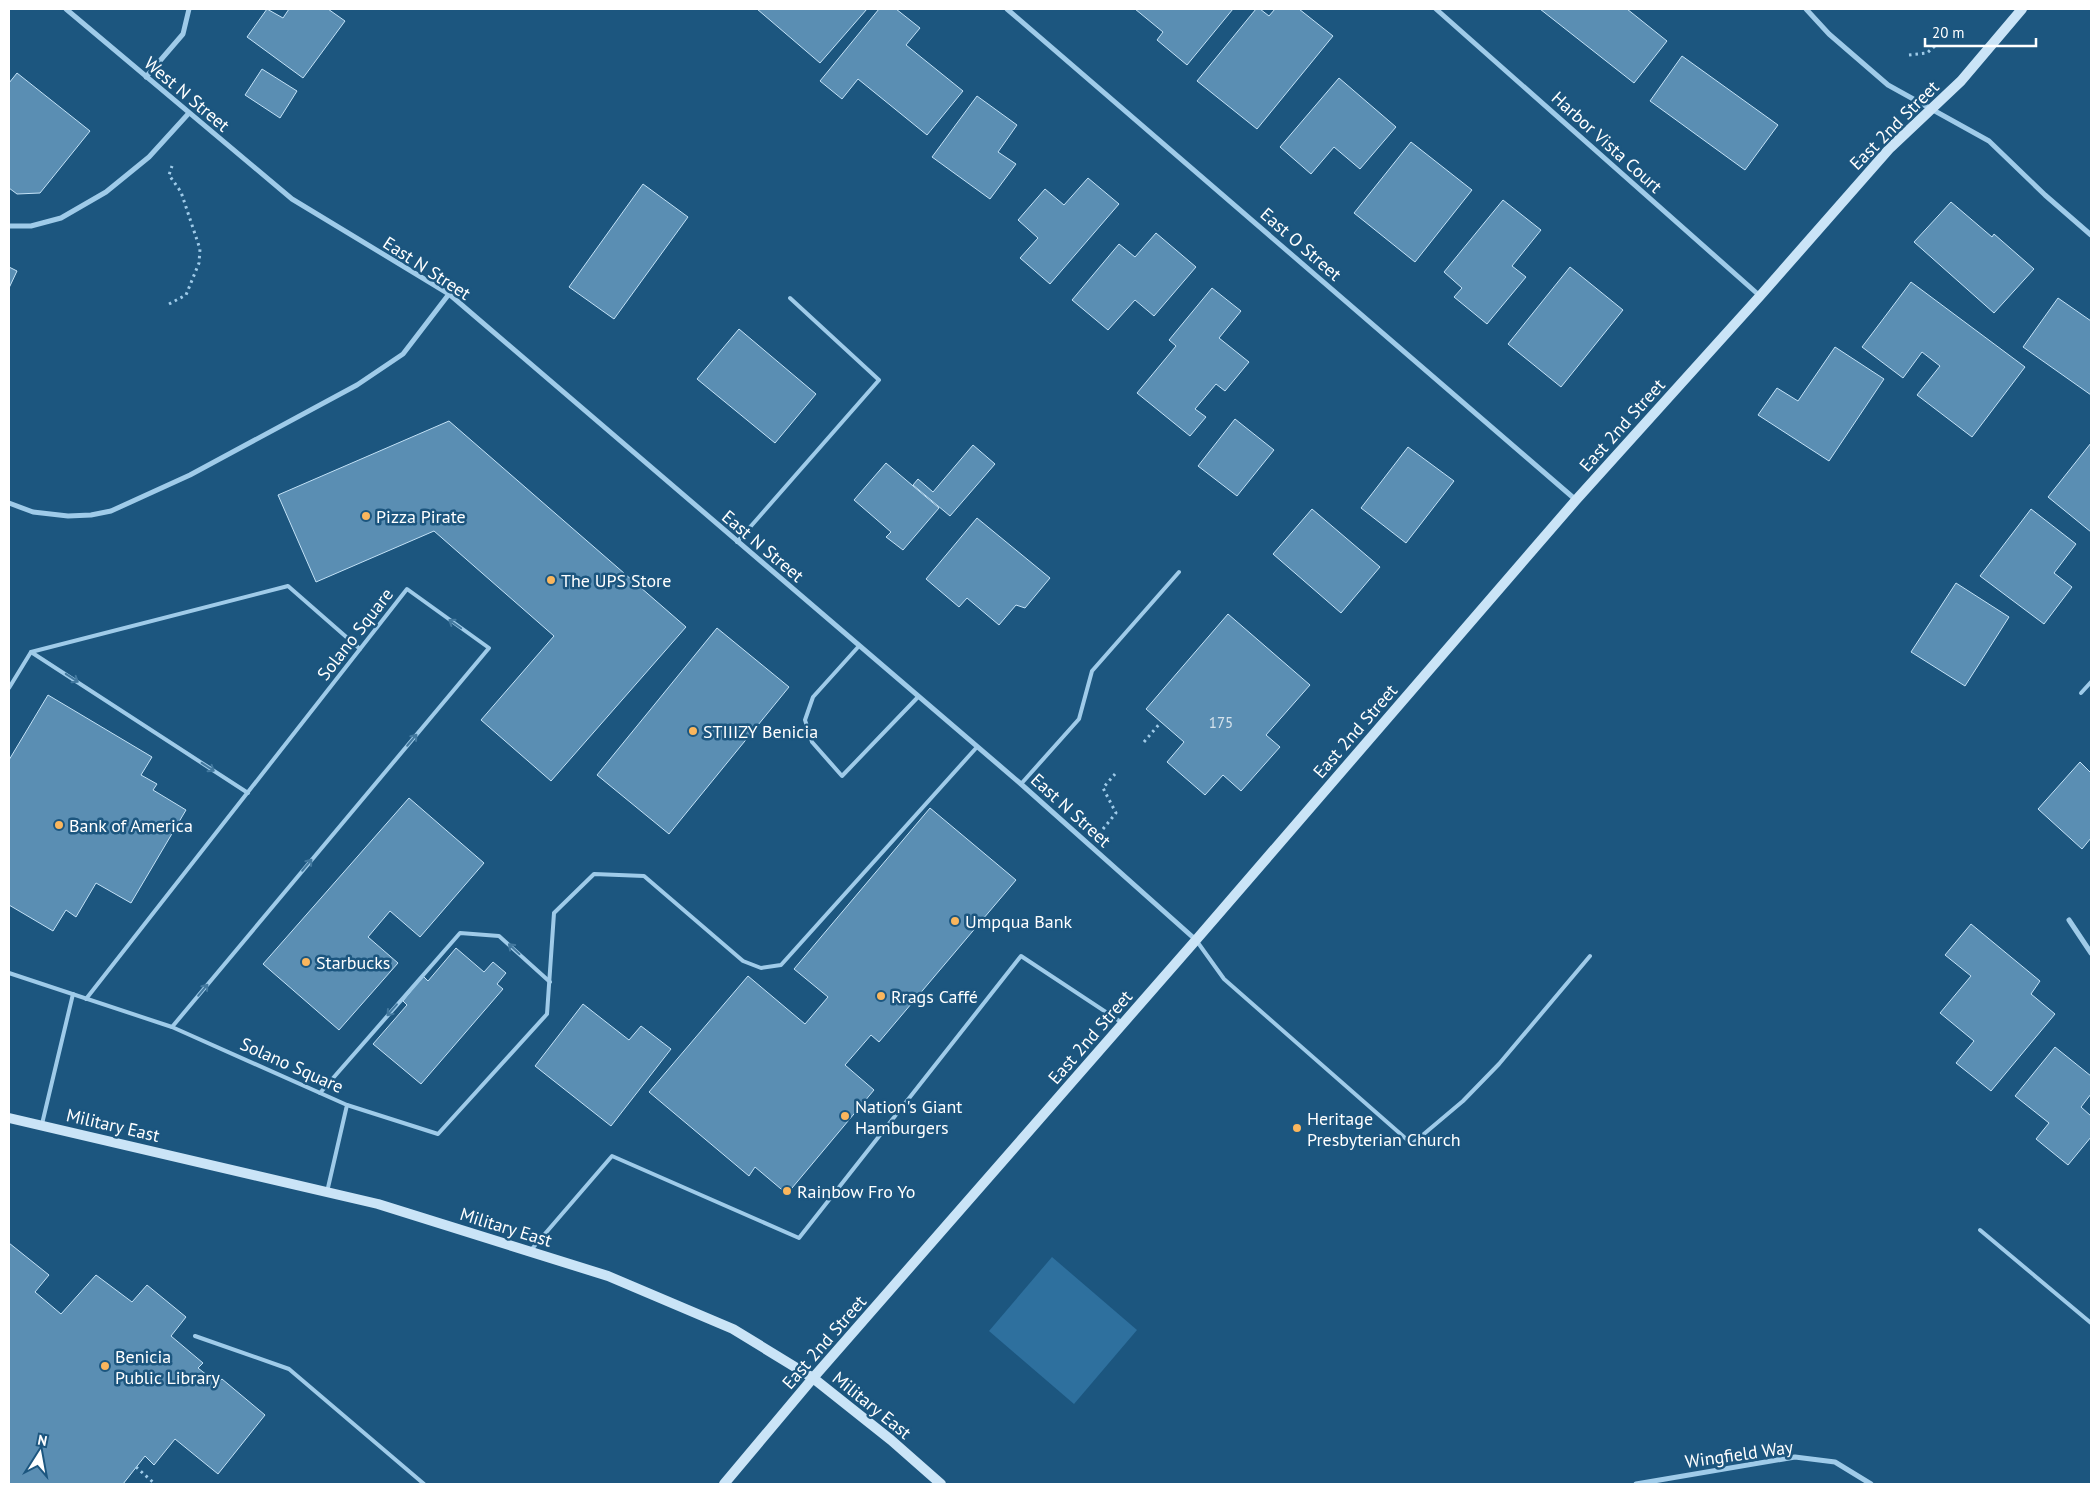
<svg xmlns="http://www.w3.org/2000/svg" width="2100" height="1493" viewBox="0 0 2100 1493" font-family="'PT Sans',sans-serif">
  <rect width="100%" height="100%" fill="#1c567f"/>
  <polygon fill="#2e709e" points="1052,1257 1137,1330 1074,1404 989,1331"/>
  <g fill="#5a8eb3" stroke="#c3e2f7">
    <polygon points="267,9 283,18 289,9 328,9 345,21 303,78 247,37"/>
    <polygon points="757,9 867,9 820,63"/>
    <polygon points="879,9 896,9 920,28 906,45 963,91 927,135 858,79 842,99 820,81"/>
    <polygon points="1135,9 1233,9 1187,65 1157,40 1163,32"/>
    <polygon points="1256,9 1260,9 1269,16 1275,9 1299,9 1333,36 1257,129 1197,81"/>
    <polygon points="1540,9 1627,9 1667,41 1634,83"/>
    <polygon points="1682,56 1778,125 1745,170 1650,101"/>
    <polygon points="262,69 297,91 280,118 245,95"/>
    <polygon points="17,73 90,131 40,193 17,194 9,188 9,83"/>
    <polygon points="1339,78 1396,127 1360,169 1334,147 1311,174 1280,147"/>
    <polygon points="977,96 1017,125 998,152 1016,164 990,199 932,157"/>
    <polygon points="1411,142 1472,190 1415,262 1354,213"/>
    <polygon points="1088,178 1119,204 1050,284 1020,258 1038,238 1018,220 1045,189 1064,205"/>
    <polygon points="643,184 688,217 614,319 569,287"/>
    <polygon points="1503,200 1541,230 1512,266 1526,277 1487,324 1454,297 1462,288 1444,272"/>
    <polygon points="1951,202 1992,237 1994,234 2034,269 1994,313 1914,242"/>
    <polygon points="1156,233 1196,267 1154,316 1135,300 1108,330 1072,300 1119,244 1135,257"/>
    <polygon points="9,267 17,271 9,288"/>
    <polygon points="1570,267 1623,310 1561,387 1508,344"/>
    <polygon points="1911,282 2025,367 1972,437 1917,395 1940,366 1922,352 1903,378 1862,347"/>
    <polygon points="1212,288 1241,311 1219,338 1249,362 1225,391 1216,384 1195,409 1206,417 1190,436 1137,393 1176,346 1169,340"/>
    <polygon points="2058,298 2091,321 2091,395 2023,347"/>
    <polygon points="739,329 816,394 775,443 697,379"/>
    <polygon points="1835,347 1884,379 1829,461 1758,415 1777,388 1798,401"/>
    <polygon points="1235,419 1274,450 1237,496 1198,466"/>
    <polygon points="449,421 686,627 551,781 481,720 554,636 434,531 316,582 278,495"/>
    <polygon points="2091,443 2091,532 2048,497"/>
    <polygon points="973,445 995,464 950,516 913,485 918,479 933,492"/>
    <polygon points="1408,447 1454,481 1406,543 1361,508"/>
    <polygon points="886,463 939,508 903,550 886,537 891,532 854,500"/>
    <polygon points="1312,509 1380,567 1341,613 1273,554"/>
    <polygon points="2031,509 2076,544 2054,573 2072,587 2044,624 1980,576"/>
    <polygon points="977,518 1050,578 1025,608 1016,605 999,625 967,598 959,607 926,579"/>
    <polygon points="1956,583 2009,617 1965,686 1911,652"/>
    <polygon points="1228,614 1310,685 1266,735 1280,747 1241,791 1223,775 1205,795 1167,762 1184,742 1146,709"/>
    <polygon points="717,628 789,687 669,834 597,775"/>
    <polygon points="48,695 152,757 141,775 157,784 153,790 186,810 131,903 96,883 76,917 66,910 53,931 9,905 9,760"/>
    <polygon points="2080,762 2091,773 2091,838 2082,849 2038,809"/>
    <polygon points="409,798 484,863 420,937 390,911 368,937 398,963 339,1030 263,964"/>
    <polygon points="930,808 1016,880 879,1042 871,1035 845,1065 874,1090 787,1194 755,1167 749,1176 649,1092 748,976 805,1024 828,997 794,969"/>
    <polygon points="1971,924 2040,981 2031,994 2055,1014 1991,1091 1956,1063 1974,1041 1940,1013 1971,976 1945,955"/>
    <polygon points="456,948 484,972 493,962 506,973 497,984 503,989 421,1084 373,1044 407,1005 403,1001 423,976 428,981"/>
    <polygon points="583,1004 629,1040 641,1026 671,1049 611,1126 535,1066"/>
    <polygon points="2055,1047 2091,1076 2091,1094 2081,1107 2091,1116 2091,1137 2068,1165 2036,1139 2049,1123 2015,1096"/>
    <polygon points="9,1243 49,1275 35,1292 61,1314 96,1275 132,1302 147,1285 186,1317 171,1336 203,1363 198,1368 217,1383 222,1379 265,1415 218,1474 175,1439 154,1465 145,1456 123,1484 9,1484"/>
  </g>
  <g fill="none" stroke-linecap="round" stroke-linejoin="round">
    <g stroke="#9fcbe9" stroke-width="3" stroke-dasharray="2.5 4" stroke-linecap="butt">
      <polyline points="1909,55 1927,53 1936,45"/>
      <polyline points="169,304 186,295 199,263 200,249 181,192 169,175 172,166"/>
      <polyline points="1144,742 1161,722"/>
      <polyline points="1103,829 1116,813 1103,788 1115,774"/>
      <polyline points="136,1467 155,1484"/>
    </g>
    <g stroke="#9fcbe9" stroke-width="4">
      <polyline points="737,542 879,380 790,298"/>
      <polyline points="859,646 813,697 805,720 812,742 842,776 918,697"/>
      <polyline points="31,652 248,793"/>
      <polyline points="9,688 31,652 288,586 360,649"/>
      <polyline points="2081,693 2091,682"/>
      <polyline points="1021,784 1079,719 1092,671 1179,572"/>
      <polyline points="1196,940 1224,979 1412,1144 1463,1101 1499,1064 1590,956"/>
      <polyline points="9,973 172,1027 347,1105 327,1192"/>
      <polyline points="86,999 407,589 489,648 172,1027"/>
      <polyline points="320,1093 460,933 499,936 550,982"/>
      <polyline points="347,1105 438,1134 547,1014 554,913 594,874 644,876 743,961 761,968 781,965 977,747"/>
      <polyline points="42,1124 73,994"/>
      <polyline points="1980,1230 2091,1323"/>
      <polyline points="531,1250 612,1156 799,1238 1021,956 1121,1022"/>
      <polyline points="195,1336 289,1369 424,1484"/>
    </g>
    <g stroke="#9fcbe9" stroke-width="5">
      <polyline points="66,9 292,199 449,294 1021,784 1196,940"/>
      <polyline points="1007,9 1576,500"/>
      <polyline points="1436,9 1760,296"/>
      <polyline points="1806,9 1829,34 1888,85 1989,141 2045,195 2091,235"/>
      <polyline points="146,77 183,34 189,9"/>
      <polyline points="9,226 31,226 61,218 106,192 149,157 189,113"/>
      <polyline points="9,503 33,512 68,516 91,515 111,511 190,475 357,385 403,354 449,294"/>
      <polyline points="2069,920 2091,953"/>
      <polyline points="1636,1484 1795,1457 1835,1462 1871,1484"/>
    </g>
    <g stroke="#cae4f7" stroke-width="10">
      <polyline points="9,1118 378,1204 608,1276 733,1329 813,1378 891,1440 941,1484"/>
      <polyline points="724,1484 813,1378 1196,940 1576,500 1760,296 1890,148 1961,81 2022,9"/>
    </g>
  </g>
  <defs><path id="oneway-shaft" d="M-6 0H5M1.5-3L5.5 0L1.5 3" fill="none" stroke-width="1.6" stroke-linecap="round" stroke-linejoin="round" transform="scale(1.25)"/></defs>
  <g stroke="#43799f">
    <use href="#oneway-shaft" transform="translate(455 624) rotate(-145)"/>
    <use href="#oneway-shaft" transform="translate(72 678) rotate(33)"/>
    <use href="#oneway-shaft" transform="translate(412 740) rotate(-50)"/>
    <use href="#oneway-shaft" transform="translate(208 767) rotate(33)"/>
    <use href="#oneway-shaft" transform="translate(307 865) rotate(-50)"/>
    <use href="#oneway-shaft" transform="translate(514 949) rotate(-137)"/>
    <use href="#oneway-shaft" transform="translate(203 990) rotate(-50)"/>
    <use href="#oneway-shaft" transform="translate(392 1010) rotate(131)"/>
  </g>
  <g fill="#fab65d" stroke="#1c567f" stroke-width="2">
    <circle cx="366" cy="516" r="5"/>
    <circle cx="551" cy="580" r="5"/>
    <circle cx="693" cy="731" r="5"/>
    <circle cx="59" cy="825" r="5"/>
    <circle cx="955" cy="921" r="5"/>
    <circle cx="306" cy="962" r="5"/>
    <circle cx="881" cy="996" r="5"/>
    <circle cx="845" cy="1116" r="5"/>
    <circle cx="1297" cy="1128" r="5"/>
    <circle cx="787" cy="1191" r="5"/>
    <circle cx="105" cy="1366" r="5"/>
  </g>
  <g text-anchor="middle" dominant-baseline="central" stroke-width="5" stroke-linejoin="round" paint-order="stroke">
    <g font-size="15" fill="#d6e3ec">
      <text x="1221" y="722">175</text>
    </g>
    <g font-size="18" fill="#fff" stroke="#1c567f">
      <text transform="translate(187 94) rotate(40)">West N Street</text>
      <text transform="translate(1894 125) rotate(-45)">East 2nd Street</text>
      <text transform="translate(1607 142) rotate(42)">Harbor Vista Court</text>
      <text transform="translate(1301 244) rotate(41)">East O Street</text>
      <text transform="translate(427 268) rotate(33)">East N Street</text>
      <text transform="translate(1622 425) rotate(-48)">East 2nd Street</text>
      <text transform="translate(763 546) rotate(40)">East N Street</text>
      <text transform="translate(355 634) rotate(-52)">Solano Square</text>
      <text transform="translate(1355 731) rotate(-49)">East 2nd Street</text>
      <text transform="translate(1071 810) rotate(42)">East N Street</text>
      <text transform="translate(1090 1037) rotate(-49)">East 2nd Street</text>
      <text transform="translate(292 1065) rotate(24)">Solano Square</text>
      <text transform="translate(113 1125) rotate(13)">Military East</text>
      <text transform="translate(506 1227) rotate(17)">Military East</text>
      <text transform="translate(824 1342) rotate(-49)">East 2nd Street</text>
      <text transform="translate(872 1405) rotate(39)">Military East</text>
      <text transform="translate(1739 1454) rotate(-8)">Wingfield Way</text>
    </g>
    <g font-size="18" fill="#fff" stroke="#1c567f" text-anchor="start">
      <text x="376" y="516">Pizza Pirate</text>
      <text x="561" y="580">The UPS Store</text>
      <text x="703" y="731">STIIIZY Benicia</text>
      <text x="69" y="825">Bank of America</text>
      <text x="965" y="921">Umpqua Bank</text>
      <text x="316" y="962">Starbucks</text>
      <text x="891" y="996">Rrags Caffé</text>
      <text x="855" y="1106">Nation's Giant<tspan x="855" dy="21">Hamburgers</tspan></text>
      <text x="1307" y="1118">Heritage<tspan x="1307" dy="21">Presbyterian Church</tspan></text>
      <text x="797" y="1191">Rainbow Fro Yo</text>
      <text x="115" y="1356">Benicia<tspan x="115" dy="21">Public Library</tspan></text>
    </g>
  </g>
  <rect width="2100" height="1493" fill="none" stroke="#ffffff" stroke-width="20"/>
  <g transform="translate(40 1453) rotate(11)" stroke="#1c567f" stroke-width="4" paint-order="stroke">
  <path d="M0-4L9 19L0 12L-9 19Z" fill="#ffffff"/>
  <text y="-8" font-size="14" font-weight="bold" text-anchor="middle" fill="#ffffff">N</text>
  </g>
  <path d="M1925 38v8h111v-8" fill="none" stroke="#ffffff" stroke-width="2.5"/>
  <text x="1932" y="38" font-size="15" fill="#ffffff" stroke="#1c567f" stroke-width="4" paint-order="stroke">20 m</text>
</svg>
